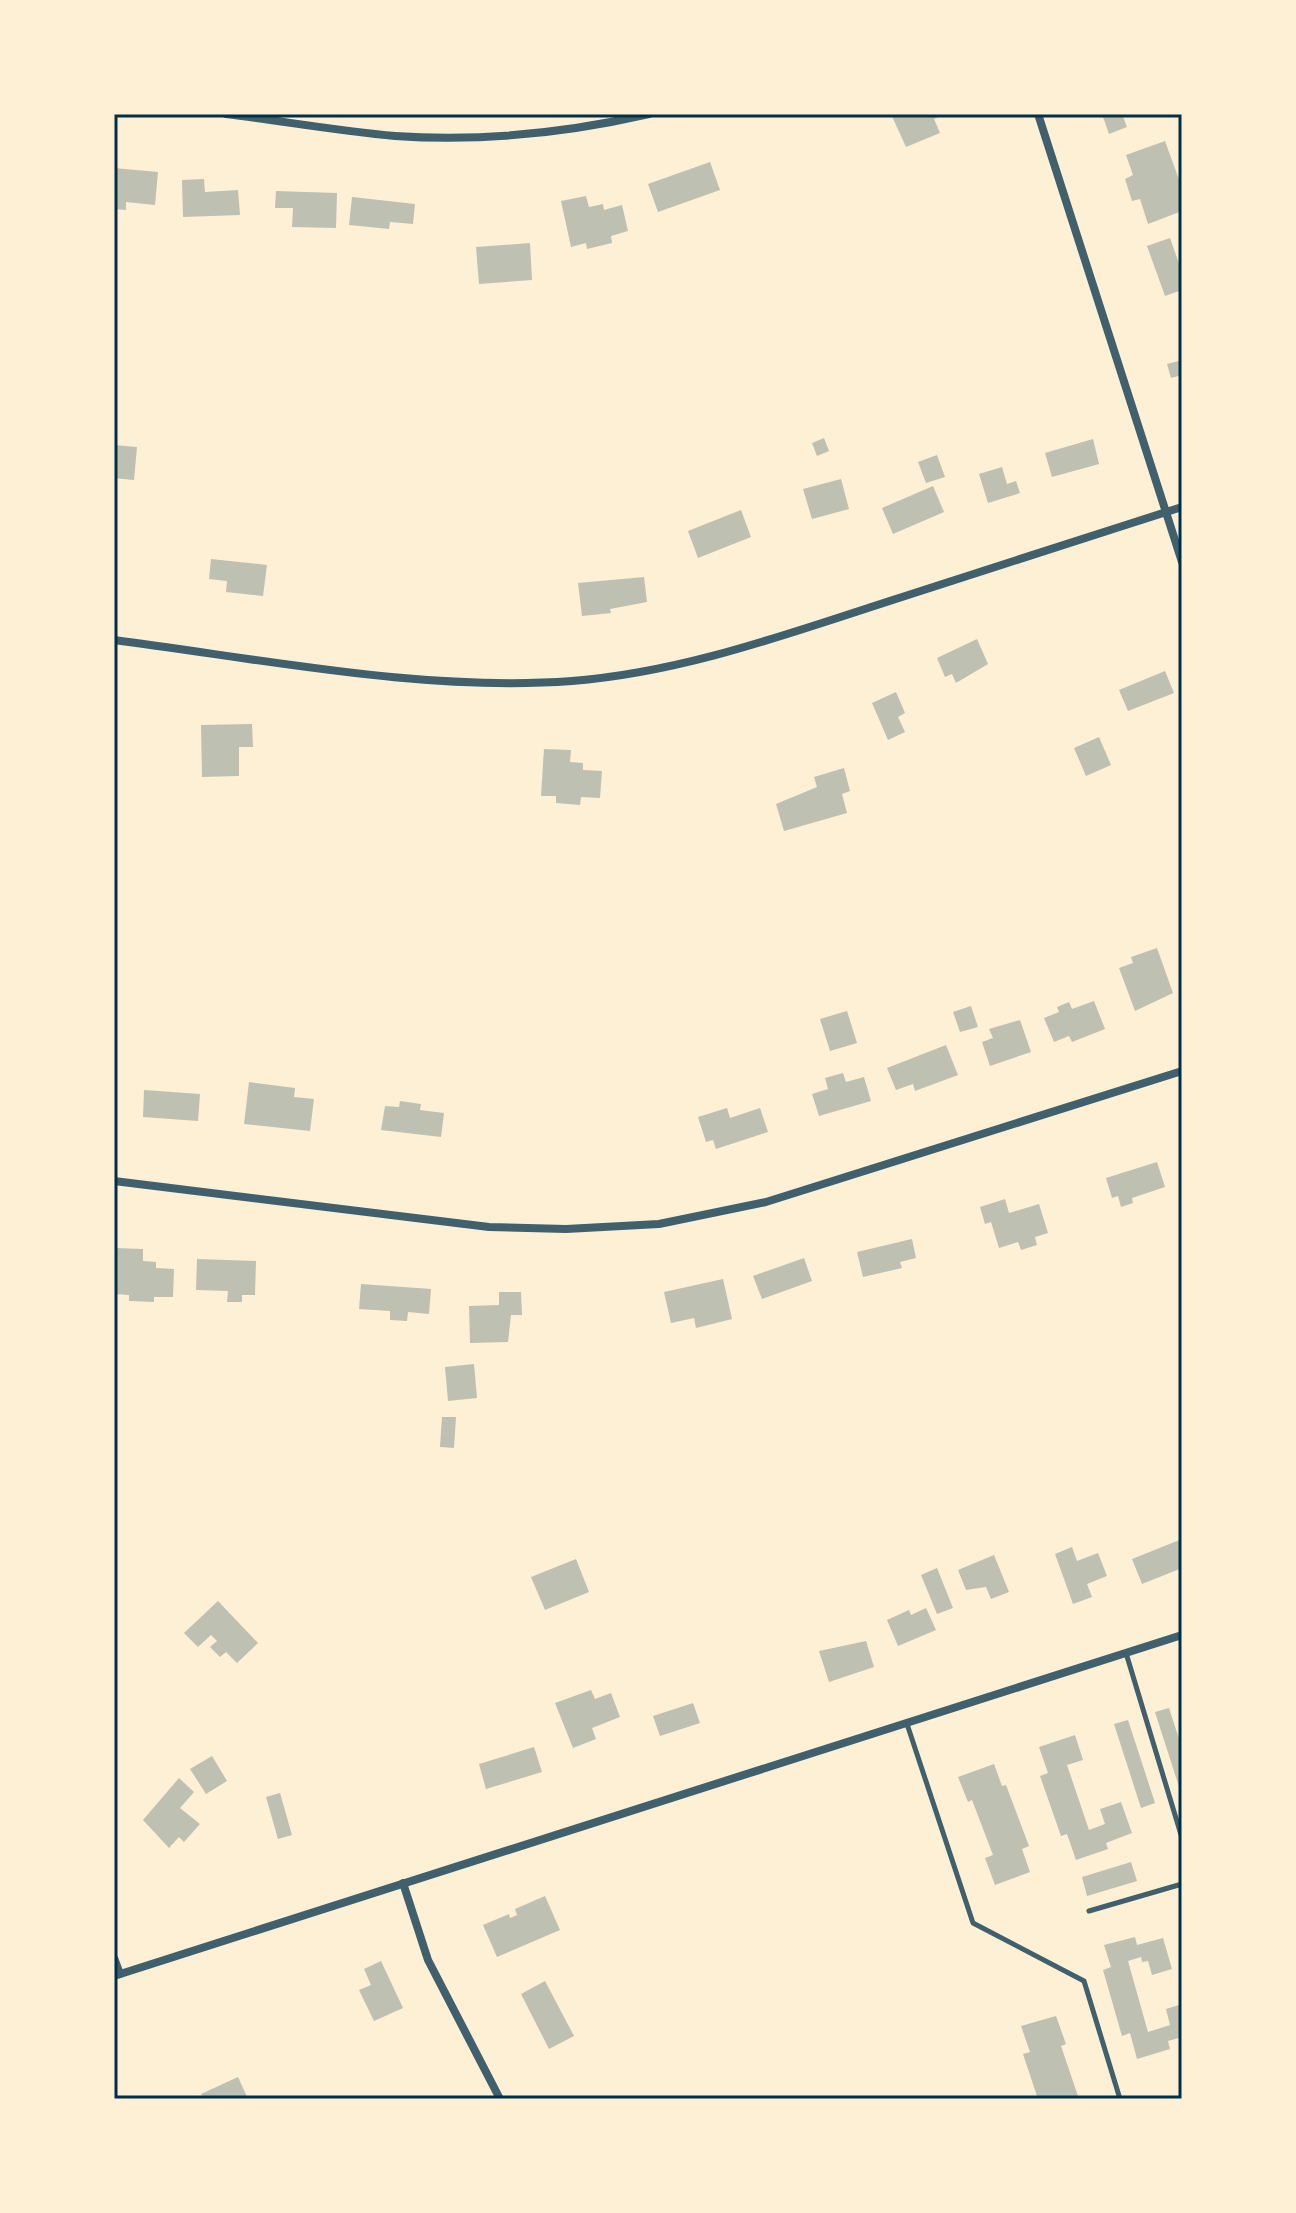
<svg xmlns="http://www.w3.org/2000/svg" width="1296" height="2213" viewBox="0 0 1296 2213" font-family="Raleway,sans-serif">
  <rect width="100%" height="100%" fill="#fdf0d5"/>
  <g fill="#bec0b2">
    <polygon points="891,114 945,114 934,119 940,133 906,147"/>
    <polygon points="1102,114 1122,114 1127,127 1109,134"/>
    <polygon points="1165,141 1182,188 1182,211 1148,224 1140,199 1132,201 1125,179 1133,175 1126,155"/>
    <polygon points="710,162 720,190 658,212 648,184"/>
    <polygon points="114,168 158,172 155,205 126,202 126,210 114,209"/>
    <polygon points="204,179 205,192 238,190 240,215 183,217 182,180"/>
    <polygon points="276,191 337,193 336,228 292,227 293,208 275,208"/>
    <polygon points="586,196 589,207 603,204 604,210 622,205 628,231 611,236 612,243 587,249 586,243 571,247 561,201"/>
    <polygon points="352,197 415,204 413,224 390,222 389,229 349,225"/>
    <polygon points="1170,238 1182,272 1182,290 1165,296 1147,246"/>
    <polygon points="530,243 532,280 479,284 476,247"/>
    <polygon points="1182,360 1182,375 1171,378 1167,364"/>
    <polygon points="824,438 829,451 817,456 812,443"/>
    <polygon points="1093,439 1099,464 1052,477 1045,453"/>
    <polygon points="114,445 137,447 134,480 114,478"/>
    <polygon points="937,455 945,477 926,483 918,462"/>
    <polygon points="1002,467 1007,484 1016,481 1020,493 988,503 979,474"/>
    <polygon points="841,479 849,509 812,519 803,489"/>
    <polygon points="933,486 944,512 893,534 882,508"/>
    <polygon points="741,510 751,537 698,558 688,531"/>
    <polygon points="211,559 267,565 263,596 226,592 227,581 209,579"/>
    <polygon points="644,577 647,602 610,609 611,613 582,616 578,583"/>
    <polygon points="977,639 988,664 956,683 952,674 945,677 937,658"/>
    <polygon points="1165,671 1174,693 1128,711 1119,690"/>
    <polygon points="896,692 905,713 898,717 905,732 888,740 872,703"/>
    <polygon points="252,724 253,747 239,747 239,776 202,777 201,725"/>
    <polygon points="1099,737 1111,765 1086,776 1074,748"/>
    <polygon points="544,749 571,750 570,762 583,763 583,770 602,771 600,798 581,797 580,805 556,803 556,796 541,796"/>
    <polygon points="844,768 850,791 842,794 847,813 784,831 776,804 817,787 814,777"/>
    <polygon points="1157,948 1173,993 1135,1011 1119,968 1133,963 1131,957"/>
    <polygon points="1094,1001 1105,1029 1072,1042 1069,1036 1054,1042 1044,1018 1059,1012 1057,1007 1069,1002 1072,1009"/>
    <polygon points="971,1006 978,1027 960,1032 953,1012"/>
    <polygon points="847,1011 857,1043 830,1051 820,1019"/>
    <polygon points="1020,1020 1031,1052 990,1066 982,1042 993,1038 989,1029"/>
    <polygon points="946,1045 958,1075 915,1091 913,1084 896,1090 887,1068"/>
    <polygon points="843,1073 846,1082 864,1077 871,1101 819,1116 812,1094 828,1089 825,1078"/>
    <polygon points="249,1082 295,1088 294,1097 314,1099 310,1131 244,1124"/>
    <polygon points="144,1090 200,1094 198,1121 143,1117"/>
    <polygon points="400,1101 421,1104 420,1110 444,1113 441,1137 381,1130 385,1106 399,1107"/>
    <polygon points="727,1108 730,1118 760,1108 768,1132 716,1149 713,1140 706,1142 698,1117"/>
    <polygon points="1157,1162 1165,1187 1132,1198 1133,1203 1121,1207 1118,1196 1112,1198 1106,1178"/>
    <polygon points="1005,1199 1009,1213 1039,1204 1048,1233 1035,1237 1037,1245 1021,1250 1018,1242 999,1248 991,1222 985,1224 980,1207"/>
    <polygon points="912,1239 916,1258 900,1262 902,1268 863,1277 857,1252"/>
    <polygon points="115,1248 143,1249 143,1261 156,1262 156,1268 174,1269 173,1297 154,1297 154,1302 129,1301 129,1295 114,1294"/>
    <polygon points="804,1258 812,1281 762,1299 753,1276"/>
    <polygon points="197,1259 256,1261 255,1295 242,1295 242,1302 227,1302 228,1291 196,1290"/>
    <polygon points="723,1279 732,1319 696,1328 694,1318 671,1323 664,1292"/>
    <polygon points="361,1284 431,1289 429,1314 408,1312 407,1321 390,1320 390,1311 359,1309"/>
    <polygon points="499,1292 521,1292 522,1315 511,1315 508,1342 470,1343 469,1306 499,1305"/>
    <polygon points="474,1364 477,1398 448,1401 445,1367"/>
    <polygon points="442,1417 456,1417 454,1448 440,1447"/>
    <polygon points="1182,1539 1182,1568 1142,1584 1132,1559"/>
    <polygon points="1072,1547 1077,1561 1098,1553 1107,1576 1087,1584 1092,1597 1073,1604 1055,1554"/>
    <polygon points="994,1555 1009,1592 991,1599 986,1587 966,1590 958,1570"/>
    <polygon points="576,1559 589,1592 545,1610 531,1577"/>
    <polygon points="937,1568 953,1608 937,1614 921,1575"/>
    <polygon points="218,1601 258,1643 237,1663 226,1652 220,1657 210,1647 217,1641 211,1635 198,1647 184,1633"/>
    <polygon points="926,1608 936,1630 898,1646 887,1620 909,1610 911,1615"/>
    <polygon points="866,1641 874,1667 829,1682 819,1651"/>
    <polygon points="591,1690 595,1699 611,1693 620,1717 592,1728 596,1739 573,1748 555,1703"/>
    <polygon points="693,1703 700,1723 660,1736 653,1716"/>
    <polygon points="1169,1708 1182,1748 1181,1793 1155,1712"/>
    <polygon points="1128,1720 1155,1803 1141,1808 1114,1724"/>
    <polygon points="1075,1735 1083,1760 1067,1765 1089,1830 1105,1824 1100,1809 1121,1802 1132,1833 1106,1843 1108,1849 1076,1860 1067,1834 1061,1836 1040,1776 1048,1773 1039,1747"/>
    <polygon points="534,1747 542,1772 486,1789 479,1764"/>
    <polygon points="212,1756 227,1781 206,1794 190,1769"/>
    <polygon points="994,1764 1002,1786 1006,1785 1029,1846 1022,1849 1030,1872 995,1885 985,1858 993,1855 972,1800 968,1802 958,1777"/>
    <polygon points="179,1778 194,1792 180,1808 200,1824 184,1842 179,1837 169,1848 143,1820"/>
    <polygon points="280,1793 292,1835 278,1839 266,1797"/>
    <polygon points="1131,1862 1137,1881 1087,1896 1082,1877"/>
    <polygon points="545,1896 560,1930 497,1957 483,1925 509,1914 510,1918 517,1915 515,1909"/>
    <polygon points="1135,1937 1137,1945 1163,1938 1172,1969 1152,1975 1148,1961 1142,1962 1141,1957 1128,1961 1148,2032 1170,2025 1166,2009 1182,2004 1182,2037 1168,2041 1170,2049 1137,2059 1130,2033 1122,2036 1103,1970 1111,1967 1104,1945"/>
    <polygon points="381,1961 403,2008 374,2021 359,1990 371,1985 364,1969"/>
    <polygon points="545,1981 574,2036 549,2049 521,1994"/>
    <polygon points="1056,2016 1066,2044 1061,2046 1079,2099 1038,2099 1023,2054 1030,2052 1021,2026"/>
    <polygon points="238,2077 248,2099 204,2099 201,2094"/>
  </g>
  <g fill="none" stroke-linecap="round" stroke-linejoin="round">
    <g stroke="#3f606c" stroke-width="5">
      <polyline points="1126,1653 1182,1838"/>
      <polyline points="907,1724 973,1923 1084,1981 1120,2099"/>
      <polyline points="1089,1911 1182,1884"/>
    </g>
    <g stroke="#3f606c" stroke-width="8">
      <path d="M226,114c56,7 113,17 169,22 86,6 171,-3 254,-22"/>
      <polyline points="1038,114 1182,562"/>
      <path d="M114,640c148,19 309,52 458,41 103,-8 201,-42 299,-74 103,-33 207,-67 311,-100"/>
      <polyline points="114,1181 489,1227 566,1229 659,1224 766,1202 1182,1071"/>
      <polyline points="403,1883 428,1960 500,2099"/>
      <polyline points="114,1958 120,1974"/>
      <polyline points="114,1976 1182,1635"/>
    </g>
  </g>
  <rect width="1296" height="2213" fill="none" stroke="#fdf0d5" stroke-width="232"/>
  <rect x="116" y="116" width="1064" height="1981" fill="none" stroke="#003049" stroke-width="3"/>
</svg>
